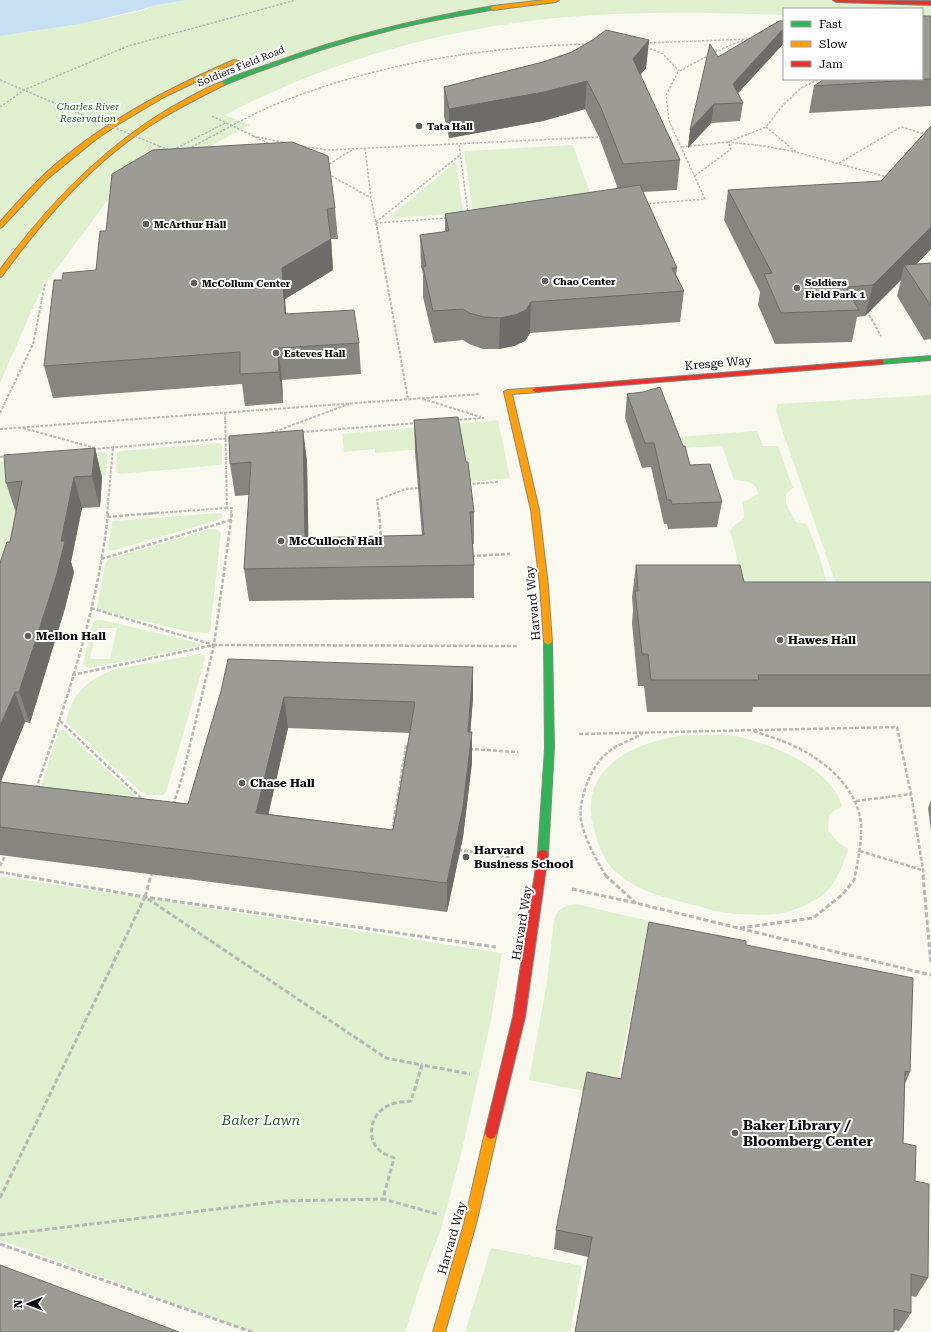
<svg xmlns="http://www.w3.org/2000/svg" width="931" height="1332" viewBox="0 0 931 1332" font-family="'Roboto Serif',serif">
  <rect width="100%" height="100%" fill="#faf9ef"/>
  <g fill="#e0f0cf" fill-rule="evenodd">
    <path d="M187,0h744v21l-9,-1v-11h-138v6c-67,-2 -135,-4 -203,1 -124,9 -245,41 -356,99l25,10 -143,76 -62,84 -11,20 -34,78v-347l80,-12 64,-14 8,-4z"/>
    <polygon points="573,145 594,204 473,213 464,151"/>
    <polygon points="456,162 463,212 459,214 388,218"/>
    <polygon points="931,395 931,593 840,595 781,427 776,410 777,404"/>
    <polygon points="498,420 510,478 470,482 463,446 375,453 375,449 344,452 342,434"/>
    <path d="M757,431l6,15h15l15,42 -7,6v10l10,18 11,2 12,31 10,35 -83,2 -16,-61c10,-15 18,-5 12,-29l10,-4 6,-4c-1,-13 -13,-13 -24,-14l-12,-34 -41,2 -4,-11z"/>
    <polygon points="219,443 222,445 222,463 220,465 120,474 116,472 117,453 121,451"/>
    <polygon points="104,452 108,454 106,475 34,481 0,581 0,462"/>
    <polygon points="219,513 222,514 222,518 218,520 115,550 110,550 108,548 112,522 114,521"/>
    <polygon points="210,529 217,529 221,533 210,631 207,633 190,632 103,611 97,608 105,564 109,559"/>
    <path d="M97,620h6l99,24 -2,2 -111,22 -3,-1 -3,-3 10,-41zM97,628h20l-7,31h-20z"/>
    <path d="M200,654l5,3 -3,13 -36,122 -3,3h-15l-7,-3 -73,-68 -2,-3c7,-29 22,-42 50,-52z"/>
    <polygon points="61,730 64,730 135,796 137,800 41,787 58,732"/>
    <path d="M708,735c9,0 19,-1 28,1 35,8 97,32 106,71l-7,3 -6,5 -1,16 10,11 10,7c-4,15 -12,34 -24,45 -8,7 -31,17 -41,19 -13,3 -41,2 -55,0 -12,-1 -26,-6 -38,-9 -27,-7 -53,-13 -74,-32 -12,-10 -18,-28 -22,-43 -17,-58 35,-85 84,-93 10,-1 20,-1 30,-1z"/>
    <polygon points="0,876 502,953 491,1020 462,1150 441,1229 422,1279 405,1332 253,1332 0,1240"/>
    <path d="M576,904l73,17 -35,176 -85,-17 18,-97 7,-63c4,-12 10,-14 22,-16z"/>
    <polygon points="491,1248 582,1266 570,1332 465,1332"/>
  </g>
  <polygon fill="#c6dff3" points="0,0 187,0 152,6 144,9 80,24 0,36"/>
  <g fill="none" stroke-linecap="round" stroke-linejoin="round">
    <defs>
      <g id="fast">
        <path d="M493,6l3,2 -1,1c-35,7 -70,12 -104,21 -57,14 -113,33 -167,55l-5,-1c11,-8 37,-15 51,-20 72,-27 147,-45 223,-58z"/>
        <polygon points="931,356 931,360 880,364 876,362 880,360"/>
        <polygon points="548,639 552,642 554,748 548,854 547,857 543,858 539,857 538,854 545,748 544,642"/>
      </g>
      <g id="slow">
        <polygon points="544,0 559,0 556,2 493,10 490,8 493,6"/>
        <path d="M234,60l5,1 -75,36 -47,28 -22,15 -49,40 -44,47 -2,1v-6c15,-17 30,-34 46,-49 55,-50 121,-84 188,-113z"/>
        <path d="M222,82l3,2 -1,1c-22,11 -44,22 -65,35 -64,39 -113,96 -157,156l-2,1v-7c47,-64 101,-121 170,-162 17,-9 34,-20 52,-26z"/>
        <polygon points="536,388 539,388 539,392 512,394 539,510 548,586 552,642 548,645 544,642 540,586 531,510 504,392 508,390"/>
        <polygon points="491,1127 495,1129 497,1133 476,1224 445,1332 433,1332 464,1224 485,1133 487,1129"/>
      </g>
      <g id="jam">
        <polygon points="833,0 931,1 931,5 836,2"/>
        <polygon points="880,360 883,360 883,364 536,392 532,390 536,388"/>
        <polygon points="543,850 547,851 548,854 525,1017 497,1133 495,1137 491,1139 487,1137 485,1133 513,1017 538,854 539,851"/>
      </g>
    </defs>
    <use href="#fast" stroke="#898984" stroke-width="2"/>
    <use href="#slow" stroke="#898984" stroke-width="2"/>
    <use href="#jam" stroke="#898984" stroke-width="2"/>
    <g stroke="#b7b7b5" stroke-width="1.5" stroke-dasharray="2.5 1.5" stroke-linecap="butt">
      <polyline points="646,43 750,39"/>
      <polyline points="646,47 663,54 679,71"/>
      <polyline points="0,80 83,115"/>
      <polyline points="0,107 24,90 128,46 296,0"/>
      <polyline points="212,116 270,144"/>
      <polyline points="766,127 796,152 887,177"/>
      <polyline points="253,136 286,143"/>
      <polyline points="459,145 468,213"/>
      <polyline points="159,146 169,150"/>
      <polyline points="300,146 328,150 599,137"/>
      <polyline points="682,147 728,142 766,127 783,105 801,88 819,79"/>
      <polyline points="365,148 371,198 377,228"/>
      <path d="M188,149c33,-17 66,-37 101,-50 96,-37 197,-52 300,-55"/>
      <polyline points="173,150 225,123"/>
      <polyline points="839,163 901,127 931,136"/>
      <polyline points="326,166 352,150"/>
      <polyline points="328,174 371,198"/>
      <polyline points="695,176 731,149 728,142 764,146 796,152"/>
      <polyline points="645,204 705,199 669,121 666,95 678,72 713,53 743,40"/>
      <polyline points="376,222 460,155"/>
      <polyline points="376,223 447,218"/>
    </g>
    <g stroke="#b7b7b5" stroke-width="2" stroke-dasharray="3 1.5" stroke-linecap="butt">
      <polyline points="377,227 408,399"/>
      <polyline points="867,311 881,336"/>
      <polyline points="423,399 481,417"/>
      <polyline points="225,412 227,508 232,508 231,514"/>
      <polyline points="0,413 33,344 45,284"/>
      <polyline points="455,420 484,418"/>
      <polyline points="23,428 95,448"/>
      <polyline points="0,429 480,394"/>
      <polyline points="302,432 417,423"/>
      <polyline points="271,433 349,404"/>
      <polyline points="93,449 231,438"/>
      <polyline points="0,457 6,456"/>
      <polyline points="468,484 499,482"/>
      <polyline points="107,514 113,448"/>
      <polyline points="143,514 227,508"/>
      <polyline points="379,514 377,500 406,489 420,488"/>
    </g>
    <g stroke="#b7b7b5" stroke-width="2.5" stroke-dasharray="4 2" stroke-linecap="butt">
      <polyline points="379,513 381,538"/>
      <polyline points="107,517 157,513"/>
      <polyline points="471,556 510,554"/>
      <polyline points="101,559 231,520"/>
      <polyline points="91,608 214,645"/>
      <polyline points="72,675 214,645 518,646"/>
      <polyline points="60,721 143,800"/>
      <path d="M754,731c13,5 28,9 40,15 31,14 64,43 67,78 1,18 -3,35 -6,52"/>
      <polyline points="579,734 897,727 911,794 924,876"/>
      <polyline points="469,749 518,752"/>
      <path d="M36,789c31,-89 62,-181 72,-276"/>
      <polyline points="856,801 911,794"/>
      <polyline points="173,805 182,778 214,645 232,513"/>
      <polyline points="392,832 406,746 410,746"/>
      <polyline points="458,850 510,857"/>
      <polyline points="860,851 922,870"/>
      <polyline points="0,866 6,854"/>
      <polyline points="0,872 23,876"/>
      <polyline points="151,876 152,873"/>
      <path d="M606,876c-10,-17 -21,-36 -25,-56 -3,-20 10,-54 26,-67 9,-8 24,-13 35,-19"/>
    </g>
    <g stroke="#b7b7b5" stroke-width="3" stroke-dasharray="5 2.5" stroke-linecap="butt">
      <polyline points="17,875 145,897 496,947"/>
      <polyline points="605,875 636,903"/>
      <polyline points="923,875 931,964"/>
      <polyline points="572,889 636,903 931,975"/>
      <polyline points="145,897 151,875"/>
      <polyline points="740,928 813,918 842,895 854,880 855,875"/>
      <polyline points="0,1198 145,897 386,1058 422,1065"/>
      <path d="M437,1214l-54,-15 11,-41c-4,-2 -8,-3 -11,-5 -17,-11 -14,-35 1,-45 8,-6 18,-6 27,-7l11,-36 48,9"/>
      <polyline points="0,1235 284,1201 383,1199"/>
      <polyline points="0,1244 252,1332"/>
    </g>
    <use href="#fast" fill="#30b455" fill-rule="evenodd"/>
    <use href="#slow" fill="#ff9f0a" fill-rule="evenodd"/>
    <use href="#jam" fill="#e5322d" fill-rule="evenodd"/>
    <polyline stroke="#b7b7b5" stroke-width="1.5" stroke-dasharray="2.5 1.5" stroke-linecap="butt" points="83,115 159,146"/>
  </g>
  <g fill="#868580" fill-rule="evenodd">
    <polygon points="931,16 931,106 809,113 814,86"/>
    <polygon points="784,21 784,43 738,93 743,103 740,121 711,123 688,148 690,130"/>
    <polygon points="594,39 649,40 646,68 640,75 680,160 677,190 643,192 677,268 676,276 684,291 680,322 530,333 525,341 514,346 499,349 483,349 469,344 463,340 434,343 423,297 423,274 421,266 420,235 445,232 445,214 618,189 599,137 585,109 543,121 449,138 444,116 444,87 543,62 572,52"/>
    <polygon points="931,126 931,249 916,264 931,263 931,339 924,340 897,296 901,280 865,316 857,317 852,342 775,344 758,305 760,292 724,220 728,190 881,181"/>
    <polygon points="335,208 338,239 331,239 333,270 285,299 286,314 359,343 361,374 282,380 283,403 245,406 242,384 53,398 44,366 62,280 96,270 106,231"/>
    <polygon points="627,394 690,465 722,502 717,527 668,529 667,524 664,524 651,467 642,468 625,418"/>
    <polygon points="414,420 474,512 474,544 473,544 474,565 474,598 249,601 244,569 249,495 235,496 230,464 303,430 307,462 308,538 422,535 415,452"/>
    <path d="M95,448l7,30 -2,29 -18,1 -11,54 3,10 -9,36 -35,115 -5,-1 -24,59 1,1 186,22 33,-113 252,-24v31l-3,34h2v30l-9,75 -16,75 -447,-57v-292l10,-21 6,-29 -10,-30zM288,728l122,5 -17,97 -125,-16z"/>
    <polygon points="636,565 744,582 931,582 931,707 753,707 752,712 647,712 644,686 638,686 632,623 633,610 632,597"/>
    <polygon points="931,800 931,831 928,808"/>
    <polygon points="746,945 910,1072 905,1084 903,1143 915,1181 928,1278 916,1297 911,1296 911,1313 899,1331 554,1249 556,1230 621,1079"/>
  </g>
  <g fill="#6d6c68">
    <polygon points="784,28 784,43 730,102 733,84"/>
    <polygon points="649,40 646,68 630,87 633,59"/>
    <polygon points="587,81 585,109 543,121 449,138 449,109"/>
    <polygon points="714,104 711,123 688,148 690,130"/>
    <polygon points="931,227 931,249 909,272 904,265 901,280 865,316 873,285"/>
    <polygon points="331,239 333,270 285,299 288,346 285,314 282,268"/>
    <polygon points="531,302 530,333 525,341 514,346 499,349 500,318"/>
    <polygon points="278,348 282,380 283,403 279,372"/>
    <polygon points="303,430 307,462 309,570 305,538"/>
    <polygon points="95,448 102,478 100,507 92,476"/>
    <polygon points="74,477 82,508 71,562 74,572 65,608 30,723 19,692"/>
    <polygon points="473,667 473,698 468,762 468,732"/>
    <polygon points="15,692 25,722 1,781 12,810 0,784 0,726"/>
    <polygon points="284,697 288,728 262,843 256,813"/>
    <polygon points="472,732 472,762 463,837 447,912 447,883"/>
  </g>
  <g fill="#9c9b95" stroke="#6d6c68" fill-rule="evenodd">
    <polygon points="922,16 931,16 931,79 814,86 824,79 922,79"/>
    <polygon points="779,21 784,21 784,28 733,84 743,103 714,104 690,130 710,44 718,57"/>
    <polygon points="606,30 649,40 633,59 680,160 623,164 601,108 587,81 544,92 449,109 444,87 543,62 572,52 594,39"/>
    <polygon points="931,126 931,227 873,285 846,287 859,310 781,313 764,274 772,273 728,190 881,181"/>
    <polygon points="292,142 328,156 335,208 327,209 331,239 282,268 285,314 354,310 359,343 278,348 279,372 240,374 240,352 44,366 54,280 62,280 63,273 96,270 100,231 106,231 112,174 153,150"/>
    <polygon points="640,185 677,268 672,268 684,291 531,302 526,310 515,315 500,318 484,317 469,313 463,309 433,311 423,267 426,266 420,235 449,231 445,214"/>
    <polygon points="931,263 931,306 904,265"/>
    <polygon points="660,387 683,446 685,446 690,465 710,464 722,502 672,504 671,500 667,500 654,443 645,443 627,394 643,392"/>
    <polygon points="458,417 466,462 468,462 474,512 470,512 474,565 244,569 251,462 230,464 229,436 303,430 305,538 424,535 414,420"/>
    <polygon points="95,448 92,476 74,477 61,541 65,541 56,577 19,692 15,692 0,726 0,563 7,542 10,542 22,481 6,483 4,455"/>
    <polygon points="636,565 740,565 744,582 931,582 931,675 758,675 759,680 651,680 648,654 642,654 635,591 638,591"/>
    <path d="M228,659l245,8 -5,65h4l-9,75 -16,76 -447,-56v-47h1l-1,2 188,22 33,-113zM284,697l131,5 -22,128 -137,-17z"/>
    <polygon points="649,922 746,941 746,945 913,978 910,1072 905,1071 903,1143 916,1146 915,1181 929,1184 928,1278 911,1274 911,1313 894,1309 894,1332 575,1332 592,1237 556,1230 587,1072 621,1079"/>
    <polygon points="0,1265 179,1332 0,1332"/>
  </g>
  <g fill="#5f5e5b" stroke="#fff" stroke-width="1.5">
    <circle cx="419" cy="126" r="4"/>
    <circle cx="146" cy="224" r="4"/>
    <circle cx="545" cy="281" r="4"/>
    <circle cx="194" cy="283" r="4"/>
    <circle cx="797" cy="288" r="4"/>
    <circle cx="276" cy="353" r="4"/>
    <circle cx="281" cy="541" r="4"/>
    <circle cx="28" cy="636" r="4"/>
    <circle cx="780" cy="640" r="4"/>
    <circle cx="242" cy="783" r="4"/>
    <circle cx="466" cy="857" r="4"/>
    <circle cx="735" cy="1133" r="4"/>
  </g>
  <g text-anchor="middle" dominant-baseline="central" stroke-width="4" stroke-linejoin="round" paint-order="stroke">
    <g font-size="10" fill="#0b0b0b" stroke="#fff">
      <text transform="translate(241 66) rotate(-22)">Soldiers Field Road</text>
    </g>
    <g font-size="10" font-style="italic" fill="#24621d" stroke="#fff">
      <text x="88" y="106">Charles River<tspan x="88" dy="12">Reservation</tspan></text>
    </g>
    <g font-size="10" font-weight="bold" fill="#0b0b0b" stroke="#fff" text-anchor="start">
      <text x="427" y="126">Tata Hall</text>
      <text x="154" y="224">McArthur Hall</text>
      <text x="553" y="281">Chao Center</text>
      <text x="805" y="282">Soldiers<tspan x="805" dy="12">Field Park 1</tspan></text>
      <text x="202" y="283">McCollum Center</text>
      <text x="284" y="353">Esteves Hall</text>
    </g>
    <g font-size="12" fill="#0b0b0b" stroke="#fff">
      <text transform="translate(718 363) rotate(-5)">Kresge Way</text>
      <text transform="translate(533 603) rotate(-95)">Harvard Way</text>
      <text transform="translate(522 923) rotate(-81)">Harvard Way</text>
      <text transform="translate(452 1238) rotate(-74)">Harvard Way</text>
    </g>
    <g font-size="12" font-weight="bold" fill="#0b0b0b" stroke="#fff" text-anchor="start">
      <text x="289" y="541">McCulloch Hall</text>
      <text x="36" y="636">Mellon Hall</text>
      <text x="788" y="640">Hawes Hall</text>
      <text x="250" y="783">Chase Hall</text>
      <text x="474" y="850">Harvard<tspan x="474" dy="14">Business School</tspan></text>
    </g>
    <g font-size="14" font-style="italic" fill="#24621d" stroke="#fff">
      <text x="261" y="1120">Baker Lawn</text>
    </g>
    <g font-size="14" font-weight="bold" fill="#0b0b0b" stroke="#fff" text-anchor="start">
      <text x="743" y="1125">Baker Library /<tspan x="743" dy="16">Bloomberg Center</tspan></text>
    </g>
  </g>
  <rect x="783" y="8" width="140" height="72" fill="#ffffff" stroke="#9d9d9d"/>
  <rect x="791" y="21" width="20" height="6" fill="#30b455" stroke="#9d9d9d"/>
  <text x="819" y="28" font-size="12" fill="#0b0b0b">Fast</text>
  <rect x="791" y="41" width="20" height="6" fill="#ff9f0a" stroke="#9d9d9d"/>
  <text x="819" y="48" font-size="12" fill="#0b0b0b">Slow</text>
  <rect x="791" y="61" width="20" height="6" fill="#e5322d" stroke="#9d9d9d"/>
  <text x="819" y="68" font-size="12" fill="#0b0b0b">Jam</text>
  <g transform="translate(28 1304) rotate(269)" stroke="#ffffff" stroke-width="3" paint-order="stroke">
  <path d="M0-3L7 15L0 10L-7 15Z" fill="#0b0b0b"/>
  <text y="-6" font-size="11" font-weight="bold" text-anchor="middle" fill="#0b0b0b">N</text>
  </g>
</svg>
